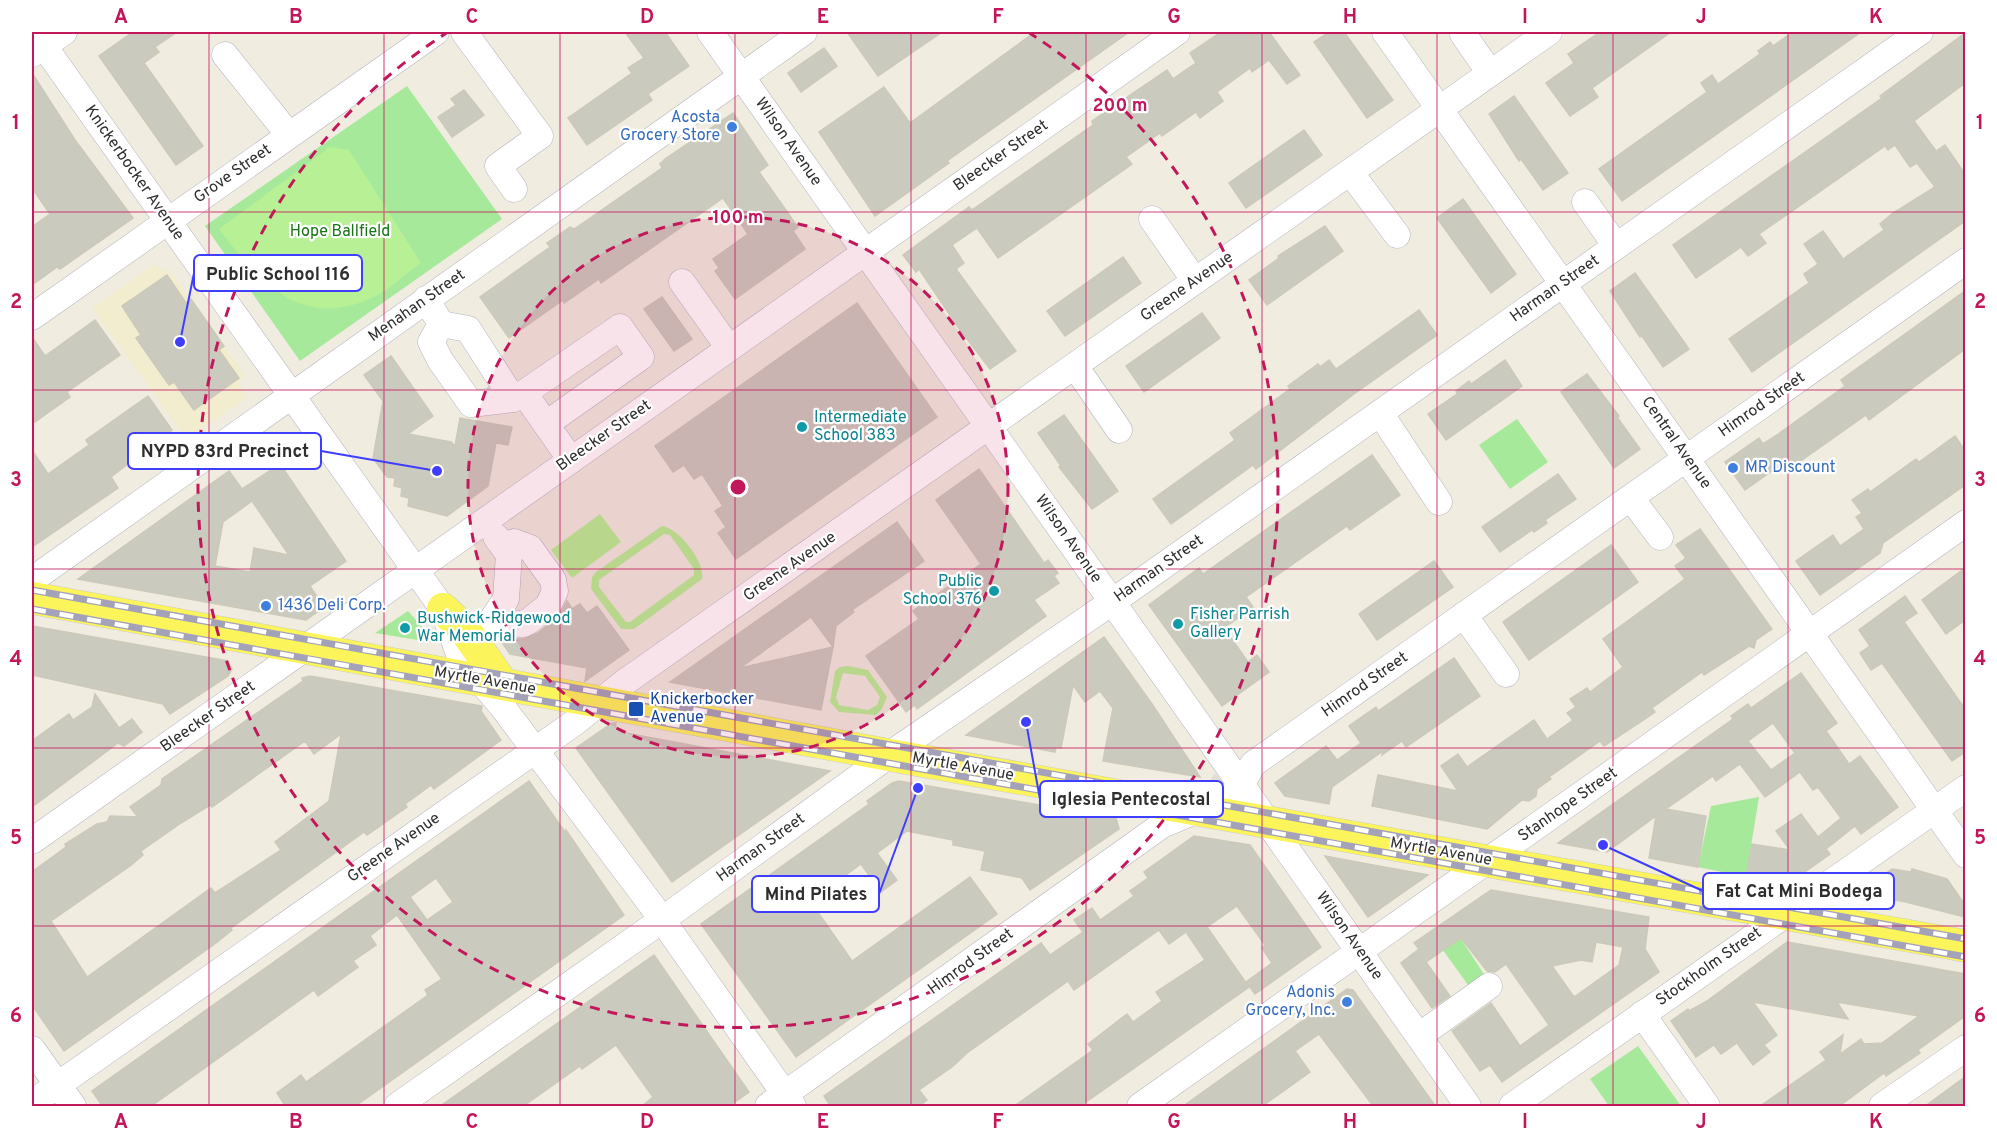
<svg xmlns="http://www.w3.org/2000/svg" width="1997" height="1138" viewBox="0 0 1997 1138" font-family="Overpass,sans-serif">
  <rect width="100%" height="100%" fill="#f0ece0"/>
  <polygon fill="#f2edcf" points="154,265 172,273 246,377 238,382 248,397 187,439 92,308"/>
  <g fill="#a6e99a">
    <polygon points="407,86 502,219 300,361 205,226"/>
    <polygon points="1517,419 1548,462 1510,489 1479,445"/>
    <polygon points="408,611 436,643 375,633"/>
    <polygon points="1759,797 1746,877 1698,867 1711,806"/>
    <polygon points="1448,919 1489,982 1473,992 1430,932"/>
    <polygon points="1638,1046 1681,1106 1609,1106 1590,1079"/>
  </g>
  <g fill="#b8f195" fill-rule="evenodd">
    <path d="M330,147l19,3 72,113c-15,10 -30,25 -45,33 -75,36 -116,-13 -157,-67z"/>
    <polygon points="600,514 621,542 572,578 551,550"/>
    <path d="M662,526c16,1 44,37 40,53l-68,50h-13l-30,-40 1,-12 4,-5zM664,534l6,1 24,34v6l-64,47h-4l-27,-35v-7z"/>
    <path d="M848,666l20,4 19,27 -5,12 -6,6 -37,-3 -9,-10 5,-31 5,-4zM843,673l22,3 15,21 -3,8 -9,5 -29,-5 -3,-8z"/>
  </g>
  <polygon fill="#dfded7" points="1215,773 1227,787 1214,798 1186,792 1194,792 1207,785"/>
  <g fill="#cbcabe" stroke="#ccc9b9" stroke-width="1.5" fill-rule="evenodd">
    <polygon points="133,32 177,32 155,47 159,52 144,63 203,146 176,165 99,56"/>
    <polygon points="625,32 665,32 689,66 648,94 652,100 587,145 568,118 632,73 628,68 644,58"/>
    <polygon points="847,32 942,32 878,76"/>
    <polygon points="1035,32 1129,32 947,161 949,163 875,216 819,132 884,87 910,123"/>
    <polygon points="1221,32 1269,32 1300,75 1287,84 1269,60 1252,72 1250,68 1217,92 1223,101 1200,118 1196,112 1162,136 1160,133 1126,157 1132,164 998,258 977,228 952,245 964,263 956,269 1016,351 990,369 958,327 919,269 916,272 903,255 969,207 972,210 1093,125 1092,121 1167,70 1173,79 1184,71 1196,63 1190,53"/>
    <polygon points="1329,32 1344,32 1393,100 1367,118 1314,42"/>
    <polygon points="1600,32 1671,32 1592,88 1598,97 1570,116 1546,83 1574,63 1568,54"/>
    <polygon points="1793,32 1861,32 1622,201 1599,169 1707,92 1701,83 1712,75 1718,84 1760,54 1758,51 1770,42 1773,46"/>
    <polygon points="1965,33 1965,83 1914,121 1936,151 1945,145 1965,174 1965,221 1752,372 1729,339 1809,283 1804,274 1818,264 1804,244 1823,231 1843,259 1884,230 1880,224 1893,213 1935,187 1917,163 1910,167 1895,145 1888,150 1885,146 1759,234 1766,243 1748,256 1741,247 1696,278 1673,245 1882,98 1880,96"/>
    <polygon points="824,48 837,66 801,92 788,73"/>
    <polygon points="32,73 75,140 133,218 60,269 57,267 32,285 32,227 50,214 32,188"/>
    <polygon points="464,90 484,115 452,137 438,117 456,105 451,99"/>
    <polygon points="1514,96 1568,173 1543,190 1521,159 1519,161 1489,114"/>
    <polygon points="733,113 768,165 759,172 798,227 793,231 805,249 735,299 715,271 719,268 713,259 748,234 723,198 601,283 599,279 564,303 563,300 509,338 480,297 550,247 547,243 570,227 574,229 583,223 662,168 660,164 665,159"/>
    <polygon points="1304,130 1322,155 1246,208 1229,183"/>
    <polygon points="1463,199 1516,274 1491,293 1437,218"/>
    <polygon points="1325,226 1343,251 1267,305 1249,280 1279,258 1278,256"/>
    <polygon points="1123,257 1141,283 1065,336 1047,311"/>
    <polygon points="1635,273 1689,349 1663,367 1642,336 1640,337 1610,291"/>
    <polygon points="167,275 186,303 191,299 224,346 219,350 239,378 194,410 174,382 169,385 136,338 141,335 122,306"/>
    <polygon points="1965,291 1965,349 1869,420 1866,415 1785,472 1780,465 1745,490 1725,462 1759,438 1763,444 1777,435 1845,386 1841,380"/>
    <polygon points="662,297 692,339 674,351 644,309"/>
    <polygon points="857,303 937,417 736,559 718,533 726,527 715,511 723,506 702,474 694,479 684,465 673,472 655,446"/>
    <polygon points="1419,310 1437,335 1354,394 1256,469 1253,465 1171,524 1153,499 1235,440 1230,433 1290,389 1288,386 1318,364 1320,367 1329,360 1336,369"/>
    <polygon points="1202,313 1220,338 1144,392 1126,366"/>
    <polygon points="95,320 120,355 67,392 70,397 32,424 32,337 45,356"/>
    <polygon points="391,356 433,416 408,434 451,442 455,446 460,418 512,427 508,445 496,443 488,486 447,516 408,506 409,498 401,496 402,488 394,486 395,478 387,477 373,458 383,401 364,375"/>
    <polygon points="1505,360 1522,386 1446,440 1428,414 1457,394 1456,391 1469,381 1471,384"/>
    <polygon points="1587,374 1619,416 1617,417 1640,449 1614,468 1561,392"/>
    <polygon points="148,396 172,430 111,477 118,488 32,547 32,450 48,474 89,445 86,440"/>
    <polygon points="1064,415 1118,491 1092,509 1059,467 1061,466 1038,433"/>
    <polygon points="1955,436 1965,451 1965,485 1883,543 1880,553 1820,595 1796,561 1833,535 1840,546 1864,529 1856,517 1862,513 1852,500 1868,489 1870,492 1916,459 1919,462"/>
    <polygon points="1372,455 1400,495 1350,530 1347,526 1246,597 1253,607 1224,628 1248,662 1257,655 1269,672 1222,706 1149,605 1199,568 1203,574"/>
    <path d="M280,464l66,97 -36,25 14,21 -18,13 -228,-41 151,-108 13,18zM252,501l37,54 -35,-7 -4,24 -35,-6 8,-44z"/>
    <polygon points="979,469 1044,563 1048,560 1058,573 1054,576 1059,583 1034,600 1046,616 917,709 915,705 906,712 866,656 919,619 913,611 981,564 936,500"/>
    <polygon points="1558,474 1576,499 1545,520 1547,523 1534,532 1532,530 1500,552 1482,527"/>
    <polygon points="897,522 924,561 852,610 854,612 836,626 833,647 811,617 740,668 833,647 821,710 670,682"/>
    <polygon points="1700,529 1772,629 1756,640 1754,648 1749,646 1704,675 1702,672 1652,708 1655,712 1642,721 1604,746 1600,741 1549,777 1551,779 1537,789 1536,796 1529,801 1522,800 1487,829 1372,806 1378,775 1458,791 1441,766 1458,754 1467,767 1534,720 1547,739 1573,720 1567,713 1576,707 1570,699 1587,688 1590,692 1623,667 1603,639 1685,579 1675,566 1686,558 1676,545"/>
    <polygon points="1611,545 1638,582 1529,660 1503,622"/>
    <polygon points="1434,561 1453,587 1377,640 1359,614"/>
    <polygon points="1965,568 1965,620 1946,634 1922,600"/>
    <polygon points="1905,596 1917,613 1904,622 1965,709 1965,752 1952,761 1882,663 1871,670 1860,653 1870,646 1859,630"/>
    <polygon points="567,601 572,609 580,604 587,613 597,606 629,650 585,681 587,668 510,654 503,644 511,639 523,639 538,633 558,617"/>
    <polygon points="32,626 228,661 232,669 228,676 170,714 163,704 32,675"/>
    <polygon points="1104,637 1152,704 1200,777 1103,761 1113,708 1100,691 1085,702 1073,685 1061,748 1056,747 1055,752 966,735"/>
    <polygon points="1454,658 1480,696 1406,747 1402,741 1382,755 1383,751 1332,787 1329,804 1285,796 1275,783 1326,746 1337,760 1361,743 1349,726 1376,707 1378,711"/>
    <path d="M1801,673l36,50 -11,8 23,33 11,-8 38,51 -37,27 -6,-8 -29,23 4,5 -45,32 -39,-9 6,-33 38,6 -14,-19 25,-17 17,23 23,-19 -23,-31 -5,3 -13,-18 -35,25 -25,-33 -24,17 -3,-5 -47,33 40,7 -8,51 -49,-9 7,-42 -49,36 -49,-9 175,-124 -2,-3 17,-12 3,4zM1773,723l22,30 -24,17 -23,-29z"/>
    <path d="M310,676l172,30 -1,5 20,29 -67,49 -3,-4 -12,9 -14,10 2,3 -40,28 -3,-3 -133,96 1,2 -16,13 -152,108 -32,-46v-133l34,-25 -1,-3 32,-20 10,-2 3,-6 28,1 -8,-10 31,-22 1,-6 141,-98 -1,-3zM341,734l-12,67 -54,41 6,8 -66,43 -4,-5 -124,89 -36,-56 79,-55 13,-11 -2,-4 40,-28 29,-18 2,2 93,-66 9,13z"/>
    <polygon points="95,694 119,728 132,719 142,732 124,746 118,743 32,807 32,741 69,714 73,720 92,707"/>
    <polygon points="612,723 616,723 615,731 830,771 672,882 576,748"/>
    <path d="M529,781l36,51 1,-2 58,85 -270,192h-68l-9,-14 24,-18 5,7 122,-87 -3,-5 17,-11 -45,-64 -27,21 6,9 -23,16 5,6 -40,29 -4,-6 -164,117h-47l-11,-16zM436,878l17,24 -26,18 -17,-23z"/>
    <polygon points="899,781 1116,818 1119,829 1030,890 1022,878 981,870 985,851 953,845 953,840 907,831 877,853 897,880 881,892 861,864 810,901 852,961 970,877 997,914 796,1057 701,924 869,804 867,801 892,783"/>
    <polygon points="1194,836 1250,845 1321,947 1255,994 1246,982 1272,963 1262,948 1265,945 1237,906 1207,927 1249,987 1079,1107 1013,1107 1093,1050 1088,1044 1127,1014 1133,1022 1162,1001 1156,992 1205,960 1186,932 1169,944 1159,930 1074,990 1068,981 967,1053 952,1067 919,1090 927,1100 918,1107 831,1107 824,1096 1041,943 1050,955 1083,932 1074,920 1092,908 1100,920 1134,896 1130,891 1148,878 1144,872"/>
    <polygon points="1325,856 1362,863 1428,875 1368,917"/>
    <polygon points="1892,869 1911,872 1912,869 1947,879 1965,905 1965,917 1906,902 1889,899 1889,903 1853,896"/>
    <path d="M1491,890l158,27 -4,32 14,23 -157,110 -12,-17 -10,6 -28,-40 39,-28 29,43 29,-21 -43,-61 -11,8 -8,-1 -26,-33 -35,24 24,34 -18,12 -31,-45 18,-14 -5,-6zM1596,942l27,5 -4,18 -45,32 -22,-31 29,-6 11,2z"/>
    <polygon points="1787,942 1965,974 1965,1016 1918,1050 1920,1053 1886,1076 1884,1073 1838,1107 1759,1107 1826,1060 1820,1052 1843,1035 1840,1054 1861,1039 1864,1044 1882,1043 1919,1016 1837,1002 1848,1019 1753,1002 1777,1035 1764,1045 1770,1052 1753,1065 1737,1043 1721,1054 1714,1045 1696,1057 1671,1021 1688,1009 1689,1011 1707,1001"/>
    <polygon points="654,955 749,1092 728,1107 641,1107 653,1097 616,1045 582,1069 580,1066 522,1107 439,1107"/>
    <polygon points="1347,989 1353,990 1436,1107 1374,1107 1319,1034 1295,1051 1310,1072 1261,1107 1182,1107"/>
    <polygon points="1965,1077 1965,1107 1924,1107 1947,1090"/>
  </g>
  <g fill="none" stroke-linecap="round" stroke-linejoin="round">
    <defs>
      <g id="minor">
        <polyline points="34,32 443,609 460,657 501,705 653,907 793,1106"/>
        <polyline points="464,32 540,136 498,166 514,189"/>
        <polyline points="710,32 1468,1106"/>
        <polyline points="1385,32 1966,855"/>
        <polyline points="1463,34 1490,73"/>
        <polyline points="32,54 64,32"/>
        <polyline points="225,55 289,135"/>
        <polyline points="1350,172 1397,235"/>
        <polyline points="1585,202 1616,246"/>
        <polyline points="1152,219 1195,281"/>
        <polyline points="682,282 729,348"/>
        <polyline points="426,299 441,324 431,342 440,360 471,404 513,399 524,393 571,460"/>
        <polyline points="32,317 436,32"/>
        <polyline points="441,324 468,329 513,399"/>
        <polyline points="1075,366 1119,430"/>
        <polyline points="524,393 620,327 641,357 546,424"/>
        <polyline points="1380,413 1439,502"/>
        <polyline points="1631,498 1660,537"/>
        <polyline points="32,580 804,32"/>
        <polyline points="1464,615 1506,674"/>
        <polyline points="490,623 523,624 529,621 548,606 555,591 553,580 530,548 514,542 504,548"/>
        <polyline points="480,630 490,623 506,599 509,554 496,537"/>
        <polyline points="32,841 1177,32"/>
        <polyline points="1642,1014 1707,1106"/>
        <polyline points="1419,1036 1489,986"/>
        <polyline points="32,1049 73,1106"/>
        <polyline points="32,1103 574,723 625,682 1549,32"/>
        <polyline points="397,1106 662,920 889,755 1112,602 1920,32"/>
        <polyline points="768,1106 1162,825 1200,809 1223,803 1242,784 1253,764 1966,261"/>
        <polyline points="1140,1106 1966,523"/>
        <polyline points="1512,1106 1966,788"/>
        <polyline points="1882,1106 1966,1048"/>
      </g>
      <g id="major">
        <polyline points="32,598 889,755 1966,946"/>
        <polyline points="443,609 464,629 502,683"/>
      </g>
    </defs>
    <use href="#minor" stroke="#b4b4c2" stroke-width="27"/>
    <use href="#major" stroke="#cdcdcd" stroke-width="33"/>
    <use href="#minor" stroke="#fff" stroke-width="26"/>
    <use href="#major" stroke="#fbf45a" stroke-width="32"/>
    <defs>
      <g id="rail">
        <polyline points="32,590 1966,939"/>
        <polyline points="32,609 1966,957"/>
      </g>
    </defs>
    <use href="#rail" stroke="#a3a2b9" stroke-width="7"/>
    <use href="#rail" stroke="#fff" stroke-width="4.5" stroke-dasharray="14" stroke-linecap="butt"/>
  </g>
  <path fill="none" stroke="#c2185b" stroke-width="1.5" stroke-opacity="0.55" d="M209,32v1074M384,32v1074M560,32v1074M735,32v1074M911,32v1074M1086,32v1074M1262,32v1074M1437,32v1074M1613,32v1074M1788,32v1074M32,212h1934M32,390h1934M32,569h1934M32,748h1934M32,926h1934"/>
  <circle cx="738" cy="487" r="270" fill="#c2185b" fill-opacity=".12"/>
  <g fill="none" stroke="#c2185b" stroke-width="3" stroke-dasharray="10 8">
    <circle cx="738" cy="487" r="270"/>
    <path d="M1028 32A540 540 0 1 1 448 32"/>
  </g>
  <g fill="#3f7fe0" stroke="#fff" stroke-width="2">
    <circle cx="732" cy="127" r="6"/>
    <circle cx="1733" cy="468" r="6"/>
    <circle cx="266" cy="606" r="6"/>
    <circle cx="1347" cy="1002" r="6"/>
  </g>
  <g fill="#0f9aa8" stroke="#fff" stroke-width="2">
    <circle cx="802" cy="427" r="6"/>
    <circle cx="994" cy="591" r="6"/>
    <circle cx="1178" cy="624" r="6"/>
    <circle cx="405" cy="628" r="6"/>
  </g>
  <rect fill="#1a4fb4" stroke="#fff" stroke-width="2" x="628" y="701" width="16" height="16" rx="3"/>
  <g text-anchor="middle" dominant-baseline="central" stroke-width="4.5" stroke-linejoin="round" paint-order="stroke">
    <g font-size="16" fill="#366cbe" stroke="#fff" text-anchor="end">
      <text x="720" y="118">Acosta<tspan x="720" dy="18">Grocery Store</tspan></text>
      <text x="1745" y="468" text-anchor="start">MR Discount</text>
      <text x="278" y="606" text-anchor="start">1436 Deli Corp.</text>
      <text x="1335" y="993">Adonis<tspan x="1335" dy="18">Grocery, Inc.</tspan></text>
    </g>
    <g font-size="16" fill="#2e2e2e" stroke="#fff">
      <text transform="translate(788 142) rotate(55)">Wilson Avenue</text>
      <text transform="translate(1001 156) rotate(-35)">Bleecker Street</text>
      <text transform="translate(134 173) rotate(55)">Knickerbocker Avenue</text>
      <text transform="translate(233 174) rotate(-35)">Grove Street</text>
      <text transform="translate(1187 287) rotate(-35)">Greene Avenue</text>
      <text transform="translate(1555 289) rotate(-35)">Harman Street</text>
      <text transform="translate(417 306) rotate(-35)">Menahan Street</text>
      <text transform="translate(1762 405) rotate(-35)">Himrod Street</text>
      <text transform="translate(604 436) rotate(-35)">Bleecker Street</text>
      <text transform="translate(1676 443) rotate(55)">Central Avenue</text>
      <text transform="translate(1068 539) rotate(55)">Wilson Avenue</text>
      <text transform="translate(790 567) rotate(-35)">Greene Avenue</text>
      <text transform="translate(1159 569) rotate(-35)">Harman Street</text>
      <text transform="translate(485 681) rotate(10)">Myrtle Avenue</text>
      <text transform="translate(1365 685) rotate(-35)">Himrod Street</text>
      <text transform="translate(208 717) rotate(-35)">Bleecker Street</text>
      <text transform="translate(963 767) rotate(10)">Myrtle Avenue</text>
      <text transform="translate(1568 805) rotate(-35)">Stanhope Street</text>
      <text transform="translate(394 848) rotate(-35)">Greene Avenue</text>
      <text transform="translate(761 848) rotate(-36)">Harman Street</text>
      <text transform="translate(1441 852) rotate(10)">Myrtle Avenue</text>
      <text transform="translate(1349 936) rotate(55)">Wilson Avenue</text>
      <text transform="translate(971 962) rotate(-36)">Himrod Street</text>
      <text transform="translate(1709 967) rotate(-35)">Stockholm Street</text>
    </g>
    <g font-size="16" fill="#187316" stroke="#fff">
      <text x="340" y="232">Hope Ballfield</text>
    </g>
    <g font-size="16" fill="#0d838f" stroke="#fff" text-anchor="start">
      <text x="814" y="418">Intermediate<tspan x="814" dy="18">School 383</tspan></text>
      <text x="982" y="582" text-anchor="end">Public<tspan x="982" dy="18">School 376</tspan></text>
      <text x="1190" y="615">Fisher Parrish<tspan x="1190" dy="18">Gallery</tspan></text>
      <text x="417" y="619">Bushwick-Ridgewood<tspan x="417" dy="18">War Memorial</tspan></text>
    </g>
    <g font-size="16" fill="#164399" stroke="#fff" text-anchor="start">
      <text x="650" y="700">Knickerbocker<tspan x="650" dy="18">Avenue</tspan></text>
    </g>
  </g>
  <circle cx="738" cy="487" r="9" fill="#c2185b" stroke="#fff" stroke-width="3"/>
  <g font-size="18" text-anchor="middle" font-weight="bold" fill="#c2185b" stroke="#fff" stroke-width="4.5" stroke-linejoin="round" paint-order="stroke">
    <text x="1120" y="111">200 m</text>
    <text x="738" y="223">100 m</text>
  </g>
  <path fill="none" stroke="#3f3eff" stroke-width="2" d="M180 342L194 273M437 471L321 451M1026 722L1040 799M1603 845L1703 891M918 788L879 894"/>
  <g fill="#3f3eff" stroke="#fff" stroke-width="2">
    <circle cx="180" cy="342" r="6"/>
    <circle cx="437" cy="471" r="6"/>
    <circle cx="1026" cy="722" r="6"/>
    <circle cx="1603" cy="845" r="6"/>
    <circle cx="918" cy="788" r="6"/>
  </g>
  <g fill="#fff" stroke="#3f3eff" stroke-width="2">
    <rect x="194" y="255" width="168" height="36" rx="6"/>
    <rect x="128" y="433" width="193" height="36" rx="6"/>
    <rect x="1040" y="781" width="183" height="36" rx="6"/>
    <rect x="1703" y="873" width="191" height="36" rx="6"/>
    <rect x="752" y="876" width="127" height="36" rx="6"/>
  </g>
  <g font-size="18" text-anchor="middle" font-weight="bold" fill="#2e2e2e">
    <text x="278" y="280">Public School 116</text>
    <text x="225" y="457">NYPD 83rd Precinct</text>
    <text x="1131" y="805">Iglesia Pentecostal</text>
    <text x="1799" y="897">Fat Cat Mini Bodega</text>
    <text x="816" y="900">Mind Pilates</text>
  </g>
  <rect width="1997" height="1138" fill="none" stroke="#ffffff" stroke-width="66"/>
  <rect x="33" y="33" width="1931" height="1072" fill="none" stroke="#c2185b" stroke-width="2"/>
  <g font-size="20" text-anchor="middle" font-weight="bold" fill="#c2185b">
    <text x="121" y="23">A</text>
    <text x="296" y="23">B</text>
    <text x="472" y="23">C</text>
    <text x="647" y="23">D</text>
    <text x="823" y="23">E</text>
    <text x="998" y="23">F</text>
    <text x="1174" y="23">G</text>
    <text x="1350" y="23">H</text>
    <text x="1525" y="23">I</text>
    <text x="1701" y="23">J</text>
    <text x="1876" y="23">K</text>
    <text x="16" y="129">1</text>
    <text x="1980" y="129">1</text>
    <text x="16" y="308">2</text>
    <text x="1980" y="308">2</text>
    <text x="16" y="486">3</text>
    <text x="1980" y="486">3</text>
    <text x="16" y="665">4</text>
    <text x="1980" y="665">4</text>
    <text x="16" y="844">5</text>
    <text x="1980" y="844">5</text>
    <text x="16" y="1022">6</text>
    <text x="1980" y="1022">6</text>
    <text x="121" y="1128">A</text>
    <text x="296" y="1128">B</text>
    <text x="472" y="1128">C</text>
    <text x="647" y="1128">D</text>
    <text x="823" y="1128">E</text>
    <text x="998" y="1128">F</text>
    <text x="1174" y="1128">G</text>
    <text x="1350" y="1128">H</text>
    <text x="1525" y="1128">I</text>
    <text x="1701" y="1128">J</text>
    <text x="1876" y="1128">K</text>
  </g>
</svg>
